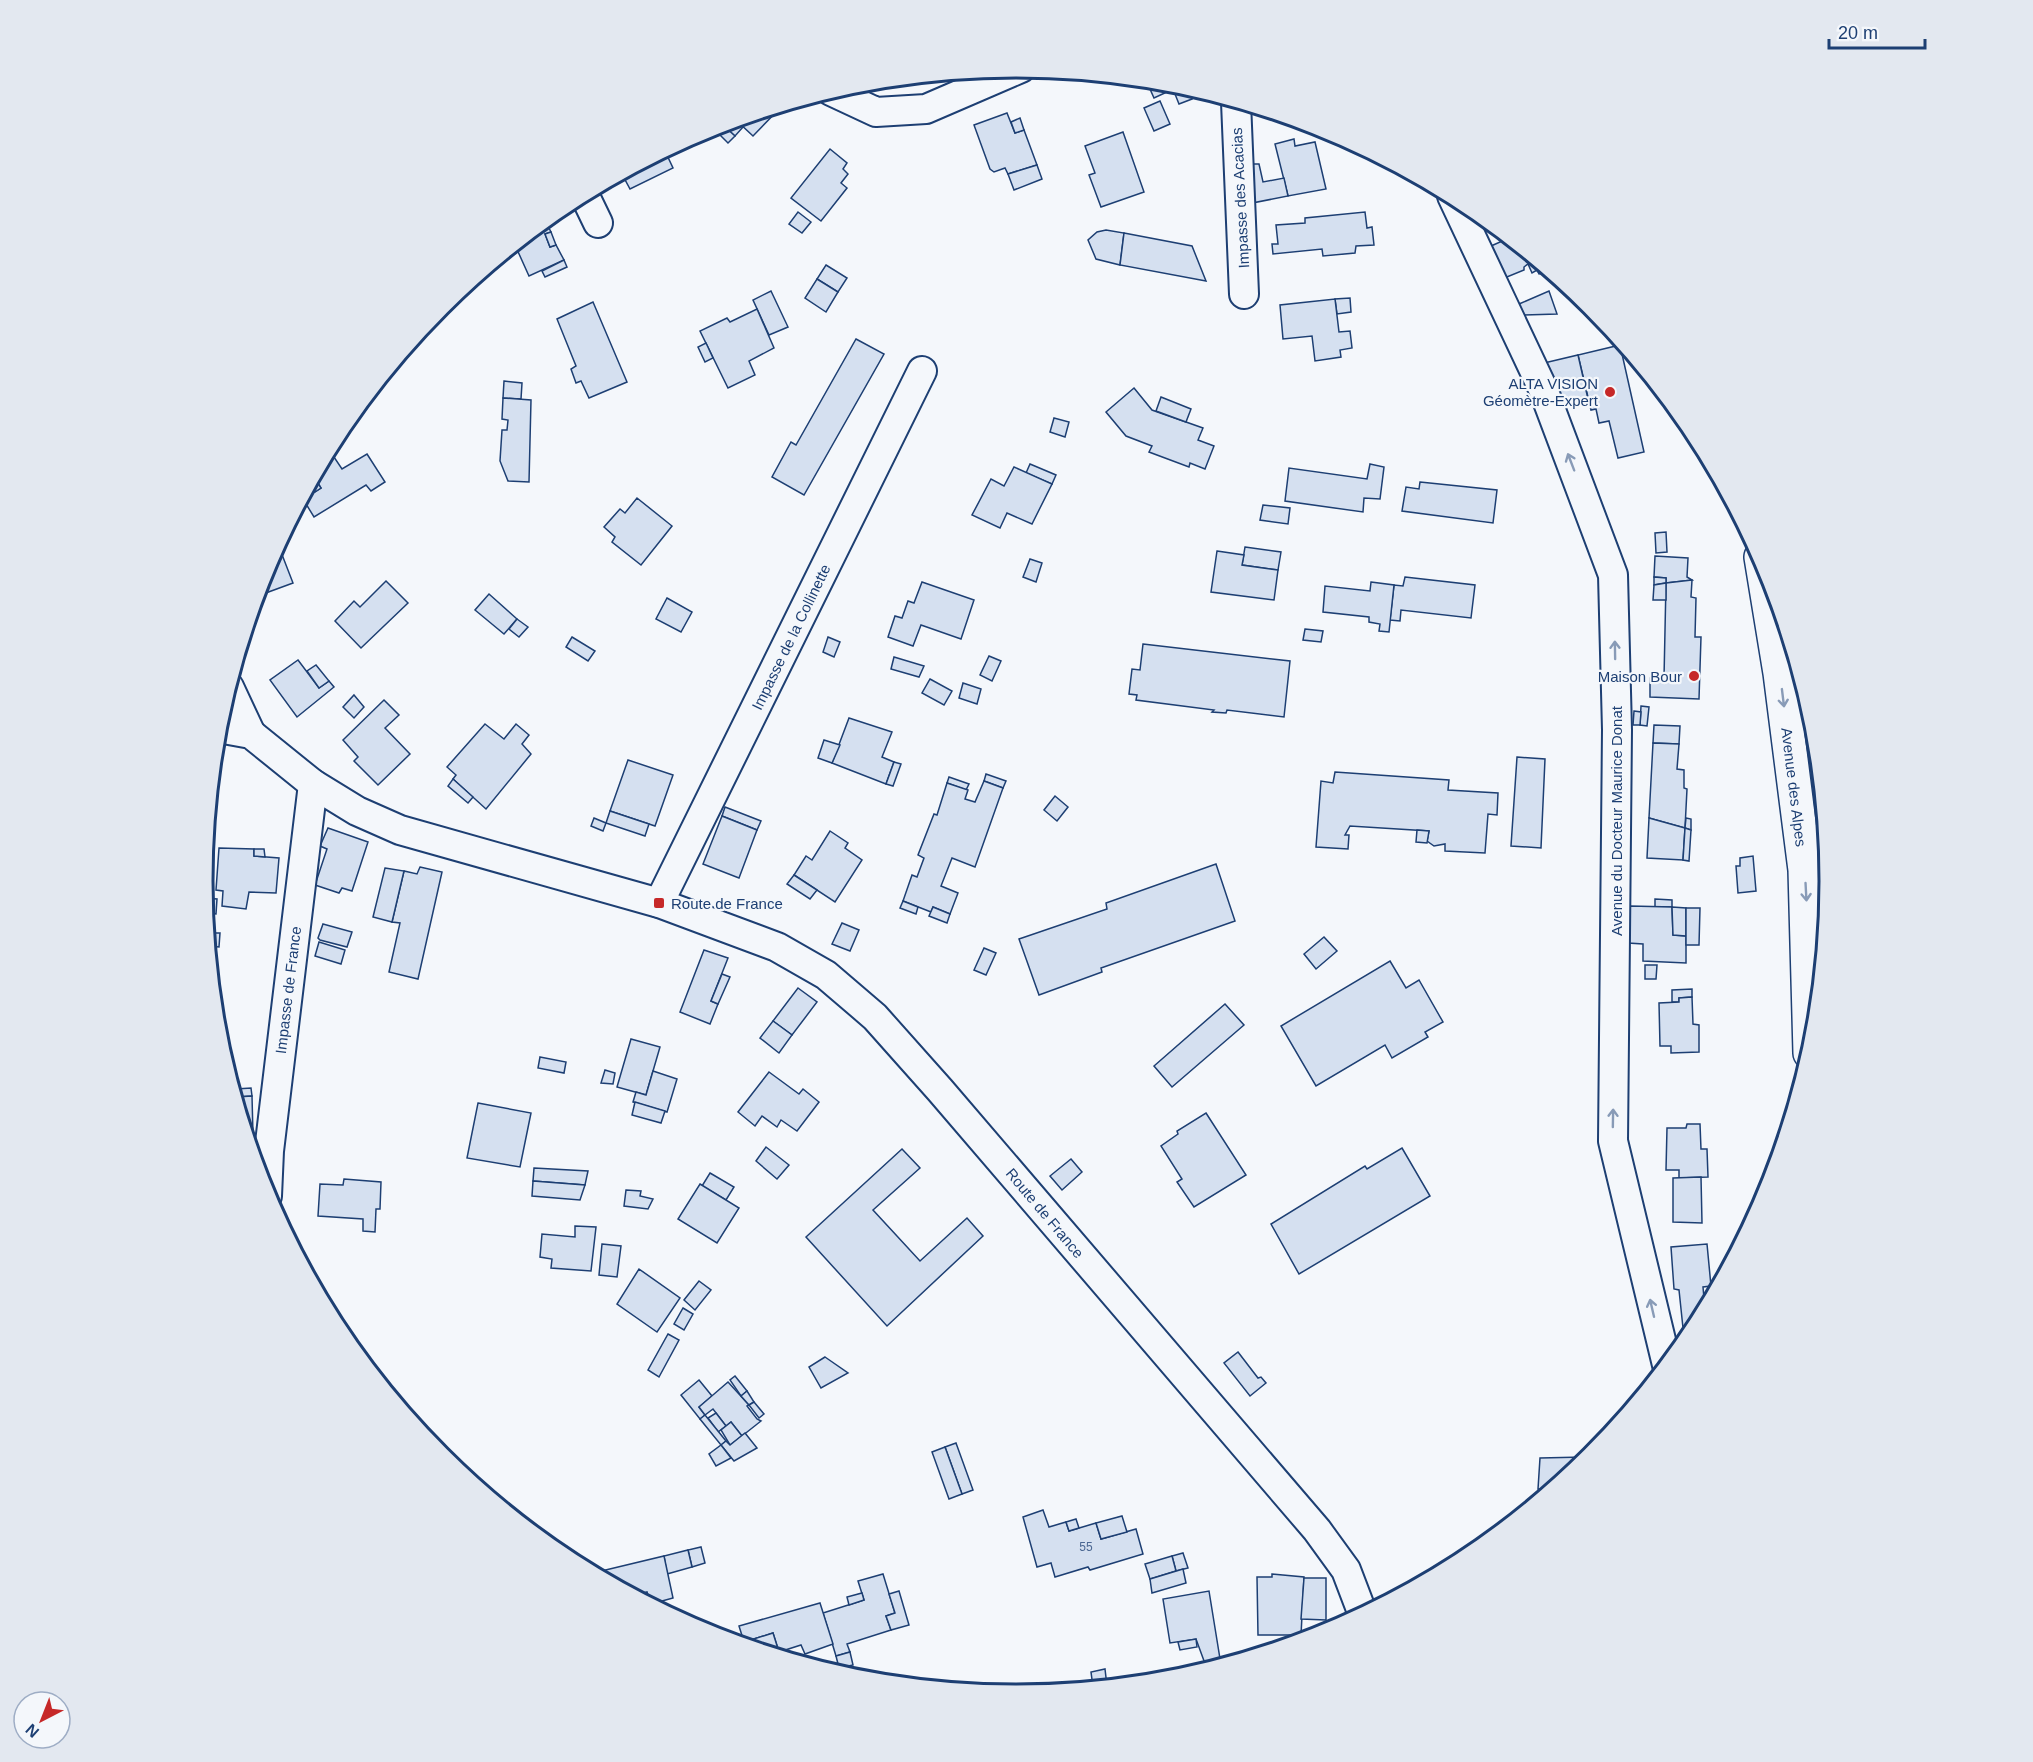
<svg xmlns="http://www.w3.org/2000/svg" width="2033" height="1762" viewBox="0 0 2033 1762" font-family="Helvetica,sans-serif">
  <rect width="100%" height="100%" fill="#f4f7fb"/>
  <g fill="#d5e0f0" stroke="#1d3f73" stroke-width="1.5">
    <polygon points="1146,80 1176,83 1182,85 1154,98"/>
    <polygon points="1182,85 1186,86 1192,99 1179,104 1173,89"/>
    <polygon points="1160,101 1170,124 1154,131 1144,108"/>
    <polygon points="782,106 753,136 736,120"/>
    <polygon points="1007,113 1015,133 1024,130 1037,165 1008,174 1005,168 994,172 990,169 974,125"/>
    <polygon points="1020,118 1024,130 1015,133 1011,122"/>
    <polygon points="736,120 743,127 735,136 724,126"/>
    <polygon points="724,126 735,136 728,143 718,133"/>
    <polygon points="1123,132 1144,192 1101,207 1089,175 1095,173 1085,146"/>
    <polygon points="1294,139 1295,146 1315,142 1326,189 1288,196 1275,144"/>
    <polygon points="830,149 847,163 843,169 848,174 841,183 847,188 821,221 791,198"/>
    <polygon points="665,151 673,168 630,189 622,174"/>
    <polygon points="1244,164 1259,164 1263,182 1284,178 1288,196 1247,204"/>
    <polygon points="1037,165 1042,179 1014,190 1008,174"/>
    <polygon points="798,212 811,222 802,233 789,224"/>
    <polygon points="1365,212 1367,228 1372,227 1374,245 1356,246 1355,253 1323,256 1322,249 1273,254 1272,244 1278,244 1276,225 1305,223 1305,218"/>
    <polygon points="1477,212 1494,225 1486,229"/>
    <polygon points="545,220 551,232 545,234 550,247 556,245 564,260 529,276 515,245"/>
    <polygon points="1106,230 1124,233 1120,265 1096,259 1088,240 1097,232"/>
    <polygon points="551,232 556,245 550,247 545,234"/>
    <polygon points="1124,233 1192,246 1206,281 1120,265"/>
    <polygon points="1509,238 1551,272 1539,274 1537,270 1532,273 1528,264 1524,267 1524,270 1502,279 1491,246"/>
    <polygon points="564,260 567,267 545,277 542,271"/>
    <polygon points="826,265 847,278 838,292 817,279"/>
    <polygon points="817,279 838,292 826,312 805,298"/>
    <polygon points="771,291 788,327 769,335 753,300"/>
    <polygon points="1549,291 1557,314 1523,315 1519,304"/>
    <polygon points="1350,298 1351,312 1337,314 1335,299"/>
    <polygon points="1335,299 1339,332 1350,331 1352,348 1340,350 1341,357 1315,361 1312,336 1283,339 1280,305"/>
    <polygon points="593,302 627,382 589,398 581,381 576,383 571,369 576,366 557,319"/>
    <polygon points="757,309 774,348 749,361 755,375 728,388 700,331 727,318 730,322"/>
    <polygon points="856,339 884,354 804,495 772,477 791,442 796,445"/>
    <polygon points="706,343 713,358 705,362 698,347"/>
    <polygon points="1620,345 1644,452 1618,458 1609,421 1599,423 1596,409 1591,410 1578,355"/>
    <polygon points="1578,355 1588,399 1564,405 1544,363"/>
    <polygon points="504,381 522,383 521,399 503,398"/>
    <polygon points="1134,388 1152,410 1203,428 1198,440 1214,446 1205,469 1190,463 1189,467 1149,452 1152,446 1126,436 1106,412"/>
    <polygon points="1161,397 1191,409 1186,422 1156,411"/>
    <polygon points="503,398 531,400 529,482 508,481 500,461 502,430 507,430 508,420 502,419"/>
    <polygon points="1054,418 1069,422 1065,437 1050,432"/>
    <polygon points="367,454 385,482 371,491 366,485 314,517 303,499 321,488 314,477 321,466 334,457 342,469"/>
    <polygon points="1030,464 1056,475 1052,484 1026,473"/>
    <polygon points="1370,464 1384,467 1380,499 1364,498 1363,512 1285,501 1289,468 1367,479"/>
    <polygon points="1014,467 1052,484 1032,524 1007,513 1000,528 972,515 991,479 1004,486"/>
    <polygon points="316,480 321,488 315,492 310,485"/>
    <polygon points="1420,482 1497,490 1493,523 1402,511 1406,487 1419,489"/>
    <polygon points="637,498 672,526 641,565 612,542 615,537 604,527 620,509 625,513"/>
    <polygon points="1263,505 1290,508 1288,524 1260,520"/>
    <polygon points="1666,532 1667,552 1656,553 1655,533"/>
    <polygon points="1245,547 1281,552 1278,570 1242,565"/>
    <polygon points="1217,551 1244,555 1242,565 1278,570 1274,600 1211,592"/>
    <polygon points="281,552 293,583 263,594 262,592 258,593 273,555"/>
    <polygon points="1655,556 1688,558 1687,577 1692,580 1666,583 1666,578 1654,577"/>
    <polygon points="1030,559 1042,563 1036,582 1023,577"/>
    <polygon points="1405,577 1475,585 1471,618 1401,610 1400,621 1390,620 1394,585 1403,586"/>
    <polygon points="1654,577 1666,578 1666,583 1654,585"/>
    <polygon points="1692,580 1691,597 1696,598 1695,637 1701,637 1699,699 1650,697 1650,678 1664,678 1666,583"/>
    <polygon points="386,581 408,603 361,648 335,621 354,601 360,607"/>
    <polygon points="922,582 974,600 961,639 921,625 913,646 888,637 895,616 902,618 908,601 914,603"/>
    <polygon points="1371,582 1394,585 1389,632 1379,631 1380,624 1369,622 1369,617 1323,612 1325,586 1370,591"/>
    <polygon points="1666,583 1666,600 1653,600 1654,585"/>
    <polygon points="489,594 517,619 504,634 475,610"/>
    <polygon points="667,598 692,612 681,632 656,619"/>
    <polygon points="517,619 528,627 519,637 509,629"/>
    <polygon points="1305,629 1323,631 1321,642 1303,640"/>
    <polygon points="572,637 595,651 588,661 566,647"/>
    <polygon points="828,637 840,642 834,657 823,652"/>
    <polygon points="1143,644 1290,661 1284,717 1227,710 1226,713 1212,712 1214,710 1136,700 1137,695 1129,694 1132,669 1140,670"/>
    <polygon points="989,656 1001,661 992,681 980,675"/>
    <polygon points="894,657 924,666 919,677 891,669"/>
    <polygon points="298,660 319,688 329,681 334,687 297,717 270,680"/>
    <polygon points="316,665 329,681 319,688 307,671"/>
    <polygon points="930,679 952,691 944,705 922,693"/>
    <polygon points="963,683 981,689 977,704 959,698"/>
    <polygon points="354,695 364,707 354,718 343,707"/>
    <polygon points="384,700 399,715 385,728 410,754 378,785 354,761 358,757 343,740"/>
    <polygon points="1641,706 1649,707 1647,726 1640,725"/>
    <polygon points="1634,711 1641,712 1640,725 1633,725"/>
    <polygon points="849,718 892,732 882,757 894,762 886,784 832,763"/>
    <polygon points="485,724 504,739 516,724 529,735 522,744 531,754 486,809 453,779 456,775 447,767"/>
    <polygon points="1654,725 1680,726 1679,744 1653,743"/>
    <polygon points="824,740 840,745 832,763 818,758"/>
    <polygon points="1653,743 1679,744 1677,769 1684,770 1684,788 1687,789 1685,828 1649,818"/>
    <polygon points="1517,757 1545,759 1541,848 1511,846"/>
    <polygon points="628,760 673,775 655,826 610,811"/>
    <polygon points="894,762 901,764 893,786 886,784"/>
    <polygon points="1335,772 1449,780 1448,790 1498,793 1497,815 1488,814 1485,853 1445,851 1445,844 1434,846 1427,841 1429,831 1350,826 1345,835 1349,835 1348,849 1316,847 1321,781 1333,783"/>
    <polygon points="986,774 1006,781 1003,788 984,781"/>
    <polygon points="949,777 969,784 966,790 947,783"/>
    <polygon points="453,779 473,797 468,803 448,786"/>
    <polygon points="984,781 1003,788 975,867 952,858 941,886 958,893 950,914 933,907 931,912 903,901 912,875 917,877 924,858 918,855 934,814 937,815 947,783 968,790 965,799 975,802"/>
    <polygon points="1055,796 1068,807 1057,821 1044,810"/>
    <polygon points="725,807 761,821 757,830 722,816"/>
    <polygon points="610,811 649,824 645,836 606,823"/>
    <polygon points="722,816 757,830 739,878 703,864"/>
    <polygon points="594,818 606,823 603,831 591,826"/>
    <polygon points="1649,818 1685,828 1683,860 1647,858"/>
    <polygon points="1686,818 1691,819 1691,830 1685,828"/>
    <polygon points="328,828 368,842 352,891 342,888 339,893 315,885 327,849 320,846"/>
    <polygon points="1685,828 1691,830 1689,861 1683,860"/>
    <polygon points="1417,830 1429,831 1427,843 1416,842"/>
    <polygon points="830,831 848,843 845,848 862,860 835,902 794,875 806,856 812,860"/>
    <polygon points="219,848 254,849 254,856 279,858 276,893 249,892 246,909 222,906 223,891 216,890"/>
    <polygon points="254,849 264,849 265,857 254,856"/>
    <polygon points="1753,856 1756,891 1738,893 1736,866 1740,866 1740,858"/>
    <polygon points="1216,864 1235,921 1101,968 1102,972 1039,995 1019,939 1107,909 1106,903"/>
    <polygon points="420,867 442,872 418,979 389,972 400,923 392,922 404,871 417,874"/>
    <polygon points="385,868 404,871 392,922 373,917"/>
    <polygon points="794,875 817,890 810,899 787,884"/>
    <polygon points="205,898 217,899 216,914 206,913"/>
    <polygon points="1655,899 1672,900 1672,907 1655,907"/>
    <polygon points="903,901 918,907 916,914 900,908"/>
    <polygon points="1630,906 1672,907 1673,935 1686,936 1686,963 1643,961 1643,944 1628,943"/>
    <polygon points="933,907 950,914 947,923 929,916"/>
    <polygon points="1672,907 1686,908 1686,936 1673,935"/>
    <polygon points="1686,908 1700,908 1699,945 1686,945"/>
    <polygon points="842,923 859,930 850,951 832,944"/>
    <polygon points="323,924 352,932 347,947 320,940 318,938"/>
    <polygon points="208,933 220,933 219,947 209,946"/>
    <polygon points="1324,937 1337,951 1316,969 1304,954"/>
    <polygon points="319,942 345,950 341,964 315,956"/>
    <polygon points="984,948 996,953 986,975 974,970"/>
    <polygon points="704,950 728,958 711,1001 718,1004 710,1024 680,1012"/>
    <polygon points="1390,961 1406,988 1419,980 1443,1022 1425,1032 1428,1037 1392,1058 1385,1045 1316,1086 1281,1026"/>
    <polygon points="1645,965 1657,965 1656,979 1645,979"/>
    <polygon points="722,974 730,977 718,1004 711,1001"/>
    <polygon points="798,988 817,1002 792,1035 773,1021"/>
    <polygon points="1692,989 1692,997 1679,998 1679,1002 1672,1002 1672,990"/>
    <polygon points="1692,997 1693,1024 1699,1025 1699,1052 1671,1053 1671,1046 1660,1046 1659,1003 1679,1002 1679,998"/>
    <polygon points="1225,1004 1244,1025 1172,1087 1154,1066"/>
    <polygon points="773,1021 792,1035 779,1053 760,1038"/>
    <polygon points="631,1039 660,1047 646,1095 617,1087"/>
    <polygon points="540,1057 566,1062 564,1073 538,1068"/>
    <polygon points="605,1070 615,1073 613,1084 601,1083"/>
    <polygon points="653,1071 677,1079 667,1112 633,1102 636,1092 646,1095"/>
    <polygon points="769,1072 799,1094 803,1089 819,1102 797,1131 781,1120 777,1127 762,1116 755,1126 738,1112"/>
    <polygon points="251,1088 252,1096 236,1097 236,1089"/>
    <polygon points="252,1096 253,1135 248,1135 236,1097"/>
    <polygon points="635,1102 665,1111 661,1123 632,1115"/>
    <polygon points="478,1103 531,1113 520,1167 467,1158"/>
    <polygon points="1206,1113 1246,1175 1194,1207 1177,1182 1182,1179 1161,1146 1178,1134 1177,1131"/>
    <polygon points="1687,1124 1700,1124 1701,1149 1707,1149 1708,1177 1679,1178 1679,1170 1666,1170 1667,1128 1686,1128"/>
    <polygon points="766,1147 789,1165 777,1179 756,1161"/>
    <polygon points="1402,1148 1430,1196 1299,1274 1271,1224 1365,1166 1367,1169"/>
    <polygon points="902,1149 920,1168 873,1210 920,1261 967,1218 983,1236 887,1326 806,1237"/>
    <polygon points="1071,1159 1082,1172 1062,1190 1050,1176"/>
    <polygon points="534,1168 588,1171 585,1185 533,1181"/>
    <polygon points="710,1173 734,1187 726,1200 702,1186"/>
    <polygon points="1701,1177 1702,1223 1673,1222 1673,1178"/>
    <polygon points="344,1179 381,1182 380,1209 376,1209 375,1232 363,1231 363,1219 318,1216 320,1184 343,1185"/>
    <polygon points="533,1181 585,1185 580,1200 532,1196"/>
    <polygon points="700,1184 739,1208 717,1243 678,1219"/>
    <polygon points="626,1190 641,1191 640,1196 653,1199 648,1209 624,1206"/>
    <polygon points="575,1226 596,1227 591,1271 551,1268 552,1259 540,1257 542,1234 575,1237"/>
    <polygon points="602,1244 621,1246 617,1277 599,1275"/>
    <polygon points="1707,1244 1711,1286 1703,1287 1705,1310 1696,1326 1683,1328 1679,1290 1674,1289 1671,1247"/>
    <polygon points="639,1269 680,1298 657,1332 617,1304"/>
    <polygon points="699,1281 711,1290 695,1310 684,1300"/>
    <polygon points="683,1308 693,1314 684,1330 674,1324"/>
    <polygon points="668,1334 679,1340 659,1377 648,1370"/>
    <polygon points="1238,1352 1258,1378 1261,1377 1266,1383 1250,1396 1224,1363"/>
    <polygon points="825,1357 848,1373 821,1388 809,1367"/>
    <polygon points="735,1376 747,1391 741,1396 730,1380"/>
    <polygon points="699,1380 712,1396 699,1407 705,1415 700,1419 681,1395"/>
    <polygon points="728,1382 749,1405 747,1406 757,1419 761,1421 742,1436 731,1422 726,1426 713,1409 705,1415 699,1407"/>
    <polygon points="747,1391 754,1402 749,1405 741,1396"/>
    <polygon points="754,1402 764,1414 759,1418 749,1405"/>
    <polygon points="716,1413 726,1426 718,1432 708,1418"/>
    <polygon points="705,1415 726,1441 721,1445 700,1419"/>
    <polygon points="731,1422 742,1436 730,1445 721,1430"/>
    <polygon points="745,1433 757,1448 734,1461 721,1445 726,1441 730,1445"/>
    <polygon points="956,1443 973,1490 962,1494 945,1447"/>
    <polygon points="721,1445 731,1458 716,1466 709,1454"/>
    <polygon points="945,1447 962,1494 949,1499 932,1452"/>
    <polygon points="1584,1457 1584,1463 1546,1494 1546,1489 1538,1489 1540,1458"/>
    <polygon points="1043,1510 1049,1527 1066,1522 1069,1531 1096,1523 1101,1539 1136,1529 1143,1554 1090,1570 1088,1567 1055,1577 1051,1563 1037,1567 1023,1517"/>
    <polygon points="1122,1516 1127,1532 1101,1539 1096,1523"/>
    <polygon points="1076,1519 1079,1528 1069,1531 1066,1522"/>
    <polygon points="701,1547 705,1563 692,1567 688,1550"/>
    <polygon points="688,1550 692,1567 667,1574 664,1556"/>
    <polygon points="1183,1553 1188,1568 1176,1571 1172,1556"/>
    <polygon points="664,1556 673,1598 651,1604 647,1592 635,1595 593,1573"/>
    <polygon points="1172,1556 1176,1571 1150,1579 1145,1564"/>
    <polygon points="1183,1569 1186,1583 1152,1593 1150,1579"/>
    <polygon points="883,1574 895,1613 886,1616 891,1630 847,1644 850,1652 836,1656 823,1613 864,1600 858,1581"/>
    <polygon points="1272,1574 1304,1577 1301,1635 1258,1635 1257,1577 1272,1577"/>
    <polygon points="1304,1578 1326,1578 1326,1620 1301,1619"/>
    <polygon points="899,1591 909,1625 891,1630 886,1616 895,1613 889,1594"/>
    <polygon points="1209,1591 1221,1665 1207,1669 1196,1639 1170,1643 1163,1599"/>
    <polygon points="862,1593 864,1600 849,1605 847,1597"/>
    <polygon points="820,1603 833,1644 805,1654 801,1645 779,1652 773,1633 744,1642 739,1626"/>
    <polygon points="773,1633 779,1652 774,1653 745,1645 744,1642"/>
    <polygon points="1196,1639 1197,1647 1180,1650 1178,1642"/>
    <polygon points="850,1652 853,1665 839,1668 836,1656"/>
    <polygon points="1105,1669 1107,1686 1093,1687 1091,1672"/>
  </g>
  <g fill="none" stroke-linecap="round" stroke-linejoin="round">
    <defs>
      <g id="minor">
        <polyline points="831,91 876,112 926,109 1021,68"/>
        <polyline points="1236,102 1244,294"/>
        <polyline points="584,194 598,223"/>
        <polyline points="1452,196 1543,389 1613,575 1617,730 1613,1141 1667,1365"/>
        <polyline points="229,687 251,734"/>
        <polyline points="218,728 251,734 313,784 357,811 400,830 659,903 777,947 826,975 875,1017 940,1090 1317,1530 1346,1570 1362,1612"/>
        <polyline points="659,903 922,371"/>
        <polyline points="267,1196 269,1151 313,784"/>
      </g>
      <polyline id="primary" points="1761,557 1780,673 1805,870 1810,1053"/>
    </defs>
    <use href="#minor" stroke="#1d3f73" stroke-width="32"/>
    <use href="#primary" stroke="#1d3f73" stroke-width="36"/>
    <use href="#minor" stroke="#f4f7fb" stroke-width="28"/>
    <use href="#primary" stroke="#f4f7fb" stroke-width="33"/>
  </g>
  <defs><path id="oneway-shaft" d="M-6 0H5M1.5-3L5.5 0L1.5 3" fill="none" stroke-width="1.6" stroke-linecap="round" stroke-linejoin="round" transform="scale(1.5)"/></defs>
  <g stroke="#889bb7">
    <use href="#oneway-shaft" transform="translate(1571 462) rotate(-111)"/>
    <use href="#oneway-shaft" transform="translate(1615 650) rotate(-91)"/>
    <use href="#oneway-shaft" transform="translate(1783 698) rotate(83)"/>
    <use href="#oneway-shaft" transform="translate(1806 892) rotate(87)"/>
    <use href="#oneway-shaft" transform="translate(1613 1118) rotate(-89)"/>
    <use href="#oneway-shaft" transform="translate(1652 1308) rotate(-103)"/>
  </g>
  <g fill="#c62828" stroke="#f4f7fb" stroke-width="2">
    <circle cx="1610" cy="392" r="6"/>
    <circle cx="1694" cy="676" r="6"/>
    <rect x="653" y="897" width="12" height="12" rx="3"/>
  </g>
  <g text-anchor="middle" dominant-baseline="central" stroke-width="4.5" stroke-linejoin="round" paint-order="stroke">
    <g font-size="12" fill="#4b6792">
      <text x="1086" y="1547">55</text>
    </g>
    <g font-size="15" fill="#1d3f73" stroke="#f4f7fb">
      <text transform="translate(1240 198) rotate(-93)">Impasse des Acacias</text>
      <text transform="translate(791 637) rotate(-64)">Impasse de la Collinette</text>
      <text transform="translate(1794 787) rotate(83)">Avenue des Alpes</text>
      <text transform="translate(1616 821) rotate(-90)">Avenue du Docteur Maurice Donat</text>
      <text transform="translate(288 990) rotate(-83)">Impasse de France</text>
      <text transform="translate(1045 1213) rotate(50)">Route de France</text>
    </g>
    <g font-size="15" fill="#1d3f73" stroke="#f4f7fb" text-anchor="end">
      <text x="1598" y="383">ALTA VISION<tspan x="1598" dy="17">Géomètre-Expert</tspan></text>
      <text x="1682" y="676">Maison Bour</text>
      <text x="671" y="903" text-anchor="start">Route de France</text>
    </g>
  </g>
  <path d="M0 0H2033V1762H0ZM213 881a803 803 0 1 1 1606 0a803 803 0 1 1-1606 0Z" fill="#e3e8f0" fill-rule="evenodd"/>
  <path fill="none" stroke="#1d3f73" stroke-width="3" d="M213 881a803 803 0 1 1 1606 0a803 803 0 1 1-1606 0Z"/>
  <g transform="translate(42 1720) rotate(222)"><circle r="28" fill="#f4f7fb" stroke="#9eadc5" stroke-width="1.5"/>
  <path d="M0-4.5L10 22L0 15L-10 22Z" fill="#c62828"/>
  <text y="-9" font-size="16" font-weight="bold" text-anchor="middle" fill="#1d3f73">N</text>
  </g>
  <path d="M1829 39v9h96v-9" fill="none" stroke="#1d3f73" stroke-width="3"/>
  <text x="1838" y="39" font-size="18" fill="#1d3f73" stroke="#f4f7fb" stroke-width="4.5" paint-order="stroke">20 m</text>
</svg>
